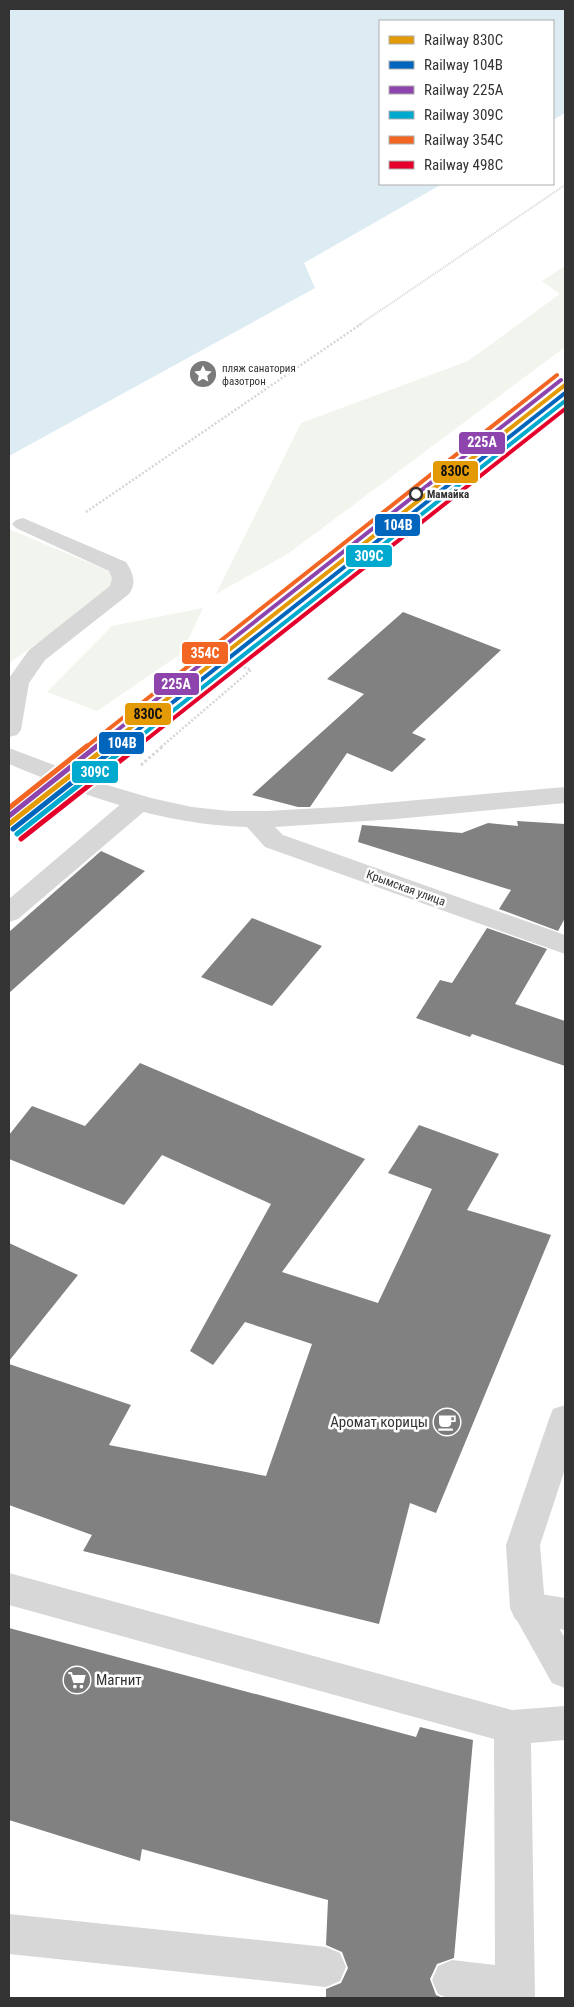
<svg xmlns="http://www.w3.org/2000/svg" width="574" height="2007" viewBox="0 0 574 2007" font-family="'Roboto Condensed',sans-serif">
  <rect width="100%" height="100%" fill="#fff"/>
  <g fill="#f1f5ed">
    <polygon points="565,266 565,347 289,553 216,594 301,423 468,361 560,294 542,281"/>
    <polygon points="9,529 128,579 9,663"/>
    <polygon points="203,608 182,653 97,711 47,692 112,626"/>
  </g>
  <polygon fill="#ddebf3" points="9,9 565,9 565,113 553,120 553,21 380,21 380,184 442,184 304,263 315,288 9,456"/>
  <g fill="#818181">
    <polygon points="403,612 501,650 412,733 426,739 392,772 347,753 310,807 298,807 252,795 364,694 327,679"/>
    <polygon points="517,821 565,824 565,918 558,931 499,909 511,890 358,842 362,825 462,833 488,823 518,826"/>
    <polygon points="101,851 145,871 9,993 9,932"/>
    <polygon points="252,918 322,946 272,1006 201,977"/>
    <polygon points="487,928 547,949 515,1004 565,1021 565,1066 472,1034 470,1037 416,1018 440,980 452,983"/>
    <polygon points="140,1063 365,1159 282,1272 378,1303 432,1189 388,1173 419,1125 499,1154 467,1210 551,1235 436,1513 410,1503 379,1624 83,1551 92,1535 9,1505 9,1364 131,1405 109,1445 266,1476 312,1344 245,1322 213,1365 190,1351 271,1204 162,1155 124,1205 9,1159 9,1135 32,1106 85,1126"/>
    <polygon points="9,1243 78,1275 9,1361"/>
    <polygon points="9,1628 416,1737 420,1727 473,1740 454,1958 437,1964 430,1979 436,1995 443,1998 326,1998 326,1989 341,1983 348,1968 342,1952 326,1945 328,1900 142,1849 140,1861 9,1820"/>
  </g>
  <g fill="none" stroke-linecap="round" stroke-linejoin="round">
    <polyline stroke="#d6d6d6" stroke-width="2" stroke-dasharray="1 1" stroke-linecap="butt" points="359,325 565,185"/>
    <g stroke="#d6d6d6" stroke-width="2.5" stroke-dasharray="2 2" stroke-linecap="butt">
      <polyline points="86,512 361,324"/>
      <polyline points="161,747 251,670 206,651"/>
    </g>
    <polyline stroke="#d6d6d6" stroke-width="3" stroke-dasharray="2.5 2.5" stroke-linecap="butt" points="141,765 163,746"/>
    <g fill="#d7d7d7" fill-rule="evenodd">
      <path d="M23,518l103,44c7,11 11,21 3,32l-84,66 -16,23 -8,47 -4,5 -8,2v-59l20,-28 81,-64 2,-8 -3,-7 -93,-43 -4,-4 4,-4z"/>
      <polygon points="138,795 147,797 150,803 147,809 18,919 9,922 9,899 129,797"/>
      <polygon points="9,1573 512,1710 565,1706 565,1740 531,1743 535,1998 447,1998 438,1994 432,1980 438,1966 452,1960 495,1965 494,1739 9,1605"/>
      <polygon points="528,1592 565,1598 565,1630 528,1624 515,1619 510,1608 515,1597"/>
      <polygon points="9,1914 326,1947 340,1953 346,1967 340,1981 326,1987 9,1954"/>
    </g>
    <g fill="#d7d7d7" fill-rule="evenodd">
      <path d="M9,748l98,37 44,13 41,9 37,4h37l73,-4 226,-20v16l-169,16 -121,8 8,8 282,100v19l-300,-107 -18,-20c-84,-2 -162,-31 -238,-63z"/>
      <polygon points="565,1405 565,1469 540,1545 545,1605 565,1638 565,1688 552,1683 510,1608 506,1545 549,1419 553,1409"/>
    </g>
    <defs>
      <polyline id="rail-1-far1" points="106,747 565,385"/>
      <polyline id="rail-1" points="9,824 108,746"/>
      <polyline id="rail-2-far1" points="116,747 565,393"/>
      <polyline id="rail-2" points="13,829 118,746"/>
      <polyline id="rail-3-far1" points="96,747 561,380"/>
      <polyline id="rail-3" points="9,816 97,746"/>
      <polyline id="rail-4-far1" points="127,747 565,401"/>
      <polyline id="rail-4" points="17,834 128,746"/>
      <polyline id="rail-5-far1" points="86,747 557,375"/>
      <polyline id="rail-5" points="9,808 87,746"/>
      <polyline id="rail-6-far1" points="137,747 565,409"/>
      <polyline id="rail-6" points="21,839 139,746"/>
    </defs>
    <use href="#rail-1-far1" stroke="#fff" stroke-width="7"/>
    <use href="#rail-1" stroke="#fff" stroke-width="9"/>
    <use href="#rail-2-far1" stroke="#fff" stroke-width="7"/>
    <use href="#rail-2" stroke="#fff" stroke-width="9"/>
    <use href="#rail-3-far1" stroke="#fff" stroke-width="7"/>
    <use href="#rail-3" stroke="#fff" stroke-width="9"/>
    <use href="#rail-4-far1" stroke="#fff" stroke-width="7"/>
    <use href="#rail-4" stroke="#fff" stroke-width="9"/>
    <use href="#rail-5-far1" stroke="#fff" stroke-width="7"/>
    <use href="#rail-5" stroke="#fff" stroke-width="9"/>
    <use href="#rail-6-far1" stroke="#fff" stroke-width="7"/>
    <use href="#rail-6" stroke="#fff" stroke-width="9"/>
    <use href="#rail-1-far1" stroke="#e39a05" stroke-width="4"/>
    <use href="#rail-1" stroke="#e39a05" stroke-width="5"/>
    <use href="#rail-2-far1" stroke="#0065bd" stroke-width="4"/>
    <use href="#rail-2" stroke="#0065bd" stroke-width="5"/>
    <use href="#rail-3-far1" stroke="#8e44ad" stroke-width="4"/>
    <use href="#rail-3" stroke="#8e44ad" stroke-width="5"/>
    <use href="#rail-4-far1" stroke="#00a9ce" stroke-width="4"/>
    <use href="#rail-4" stroke="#00a9ce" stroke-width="5"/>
    <use href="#rail-5-far1" stroke="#f26522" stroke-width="4"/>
    <use href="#rail-5" stroke="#f26522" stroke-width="5"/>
    <use href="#rail-6-far1" stroke="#e4002b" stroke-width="4"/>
    <use href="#rail-6" stroke="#e4002b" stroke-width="5"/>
  </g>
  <defs>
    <symbol id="sight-disc" viewBox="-11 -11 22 22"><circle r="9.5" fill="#7a7a7a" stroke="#fff"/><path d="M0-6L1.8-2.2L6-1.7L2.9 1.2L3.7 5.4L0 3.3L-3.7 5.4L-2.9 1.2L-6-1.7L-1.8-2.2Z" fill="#fff"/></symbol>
    <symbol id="cafe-disc" viewBox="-11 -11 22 22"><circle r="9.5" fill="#7a7a7a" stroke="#fff"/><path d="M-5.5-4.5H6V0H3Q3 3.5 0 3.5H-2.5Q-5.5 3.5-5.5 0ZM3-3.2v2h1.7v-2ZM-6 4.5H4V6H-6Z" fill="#fff"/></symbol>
    <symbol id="supermarket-disc" viewBox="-11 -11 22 22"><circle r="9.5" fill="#7a7a7a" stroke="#fff"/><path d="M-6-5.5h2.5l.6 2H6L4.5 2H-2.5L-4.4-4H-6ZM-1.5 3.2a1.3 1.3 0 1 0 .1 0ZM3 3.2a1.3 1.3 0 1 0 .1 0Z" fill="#fff"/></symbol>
  </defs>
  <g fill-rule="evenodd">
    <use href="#sight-disc" x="187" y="358" width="32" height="32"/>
    <use href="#cafe-disc" x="431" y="1406" width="32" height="32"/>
    <use href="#supermarket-disc" x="61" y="1664" width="32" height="32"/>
  </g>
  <circle fill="#fff" stroke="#333" stroke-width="2.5" cx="416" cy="494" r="6"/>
  <g text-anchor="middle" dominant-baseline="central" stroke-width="5" stroke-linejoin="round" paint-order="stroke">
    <g font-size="11" fill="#333" stroke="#fff" text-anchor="start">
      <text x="222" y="368">пляж санатория<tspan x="222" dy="13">фазотрон</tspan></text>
    </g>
    <g font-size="11" font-weight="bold" fill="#333" stroke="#fff" text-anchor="start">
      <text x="427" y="494">Мамайка</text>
    </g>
    <g font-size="12" fill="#333" stroke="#fff">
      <text transform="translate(406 888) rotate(20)">Крымская улица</text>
    </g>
    <g font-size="15" fill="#333" stroke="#fff" text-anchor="end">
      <text x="428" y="1422">Аромат корицы</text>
      <text x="96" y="1680" text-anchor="start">Магнит</text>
    </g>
  </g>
  <g stroke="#fff" stroke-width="2">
    <rect x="458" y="431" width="48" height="24" rx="5" fill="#8e44ad"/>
    <rect x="432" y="460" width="47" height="24" rx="5" fill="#e39a05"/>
    <rect x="374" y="513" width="47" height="24" rx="5" fill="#0065bd"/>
    <rect x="345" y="544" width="48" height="24" rx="5" fill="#00a9ce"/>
    <rect x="181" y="641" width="48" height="24" rx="5" fill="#f26522"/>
    <rect x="153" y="672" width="47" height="24" rx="5" fill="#8e44ad"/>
    <rect x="124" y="702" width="48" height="24" rx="5" fill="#e39a05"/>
    <rect x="98" y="731" width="47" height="24" rx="5" fill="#0065bd"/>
    <rect x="71" y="760" width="48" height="24" rx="5" fill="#00a9ce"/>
  </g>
  <g font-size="14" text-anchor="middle" font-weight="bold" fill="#fff">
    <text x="482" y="447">225А</text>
    <text x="398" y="530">104В</text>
    <text x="369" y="561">309С</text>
    <text x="205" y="658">354С</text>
    <text x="176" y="689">225А</text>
    <text x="122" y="748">104В</text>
    <text x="95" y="777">309С</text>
  </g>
  <g font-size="14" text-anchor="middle" font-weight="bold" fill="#111">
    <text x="455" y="476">830С</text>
    <text x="148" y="719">830С</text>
  </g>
  <rect width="574" height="2007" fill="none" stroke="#333333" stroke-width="20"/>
  <rect x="379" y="20" width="175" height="165" fill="#ffffff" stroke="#adadad"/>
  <rect x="389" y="36" width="25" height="8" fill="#e39a05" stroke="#adadad"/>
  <text x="424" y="45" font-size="15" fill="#333333">Railway 830С</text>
  <rect x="389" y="61" width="25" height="8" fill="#0065bd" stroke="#adadad"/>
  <text x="424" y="70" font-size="15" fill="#333333">Railway 104В</text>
  <rect x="389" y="86" width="25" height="8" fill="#8e44ad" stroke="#adadad"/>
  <text x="424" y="95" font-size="15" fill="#333333">Railway 225А</text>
  <rect x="389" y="111" width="25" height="8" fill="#00a9ce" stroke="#adadad"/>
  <text x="424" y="120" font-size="15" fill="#333333">Railway 309С</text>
  <rect x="389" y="136" width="25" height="8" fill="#f26522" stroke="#adadad"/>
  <text x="424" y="145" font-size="15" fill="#333333">Railway 354С</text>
  <rect x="389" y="161" width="25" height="8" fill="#e4002b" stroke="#adadad"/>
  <text x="424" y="170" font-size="15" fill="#333333">Railway 498С</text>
</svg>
